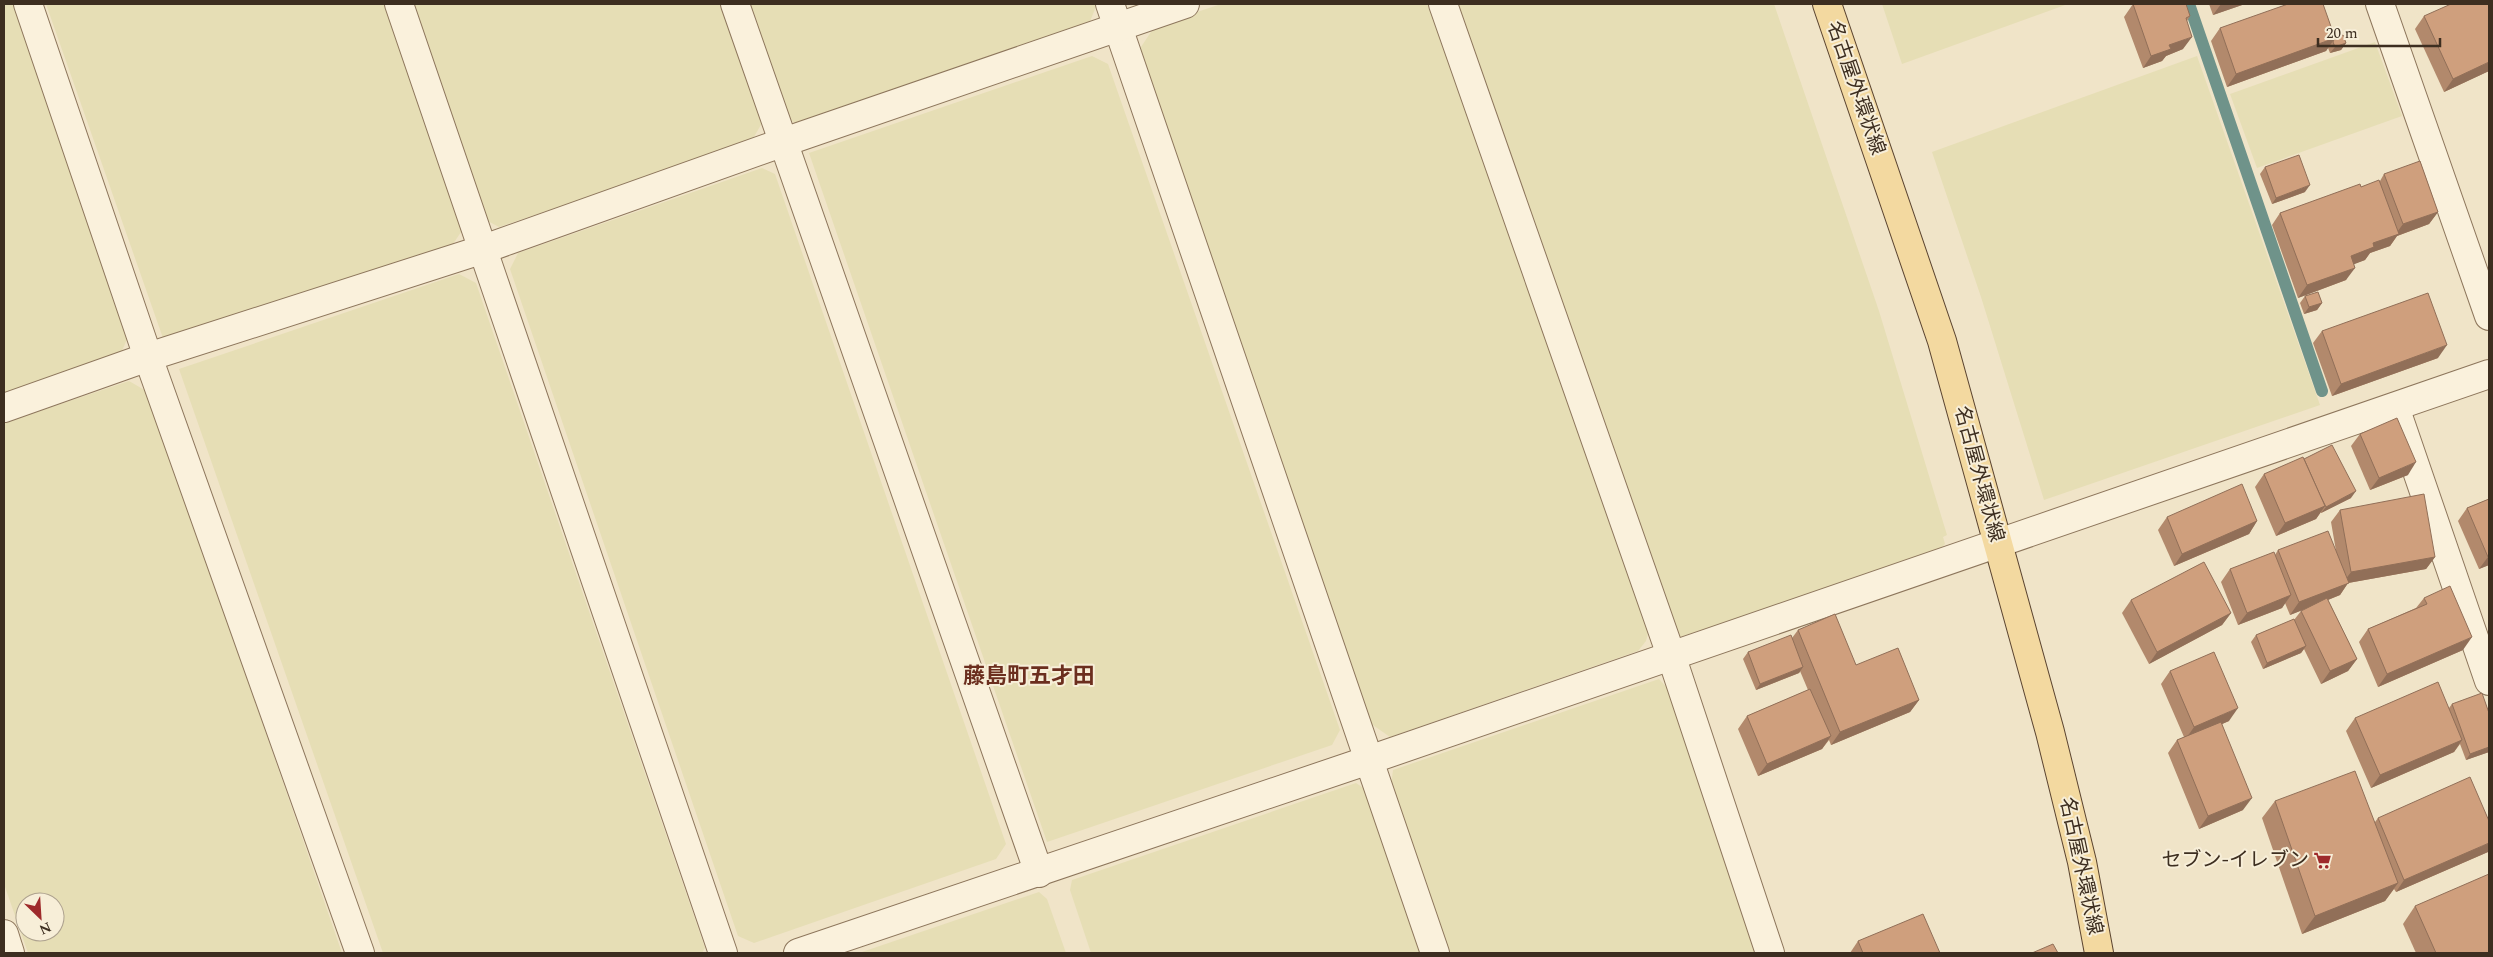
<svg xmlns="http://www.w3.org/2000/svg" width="2493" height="957" viewBox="0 0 2493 957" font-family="Spectral,'Noto Sans JP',serif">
  <rect width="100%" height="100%" fill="#f0e4c8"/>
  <g fill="#e6deb5" fill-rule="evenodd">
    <polygon points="4,4 15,4 130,333 120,355 4,397"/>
    <polygon points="46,4 385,4 462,226 461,232 453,244 164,341"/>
    <polygon points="410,4 723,4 762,118 762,123 751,142 499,227 484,219"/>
    <polygon points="748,4 1097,4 1089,24 797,124 788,119"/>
    <polygon points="1221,4 1431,4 1651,622 1646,641 1638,651 1390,737 1370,723 1139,50 1155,26"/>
    <polygon points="1458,4 1774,4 1879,311 1947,535 1943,537 1945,544 1938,551 1680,637 1675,635"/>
    <polygon points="1882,4 2068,4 1902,64"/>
    <polygon points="2375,42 2402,116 2257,168 2230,94"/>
    <polygon points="1092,56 1108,64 1340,730 1332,745 1047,842 809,153"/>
    <polygon points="2197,56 2320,405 2044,500 1981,297 1932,152"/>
    <polygon points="762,168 775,174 1006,844 996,859 754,943 738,936 510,269 518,253"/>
    <polygon points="459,274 476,283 705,948 702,953 383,953 179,369"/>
    <path d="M129,381l19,11 194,561h-314l-24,-69v-461zM25,902h30v30h-30z"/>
    <polygon points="1659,679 1670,691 1761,953 1449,953 1391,786 1393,770"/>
    <polygon points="1356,783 1368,791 1423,953 1091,953 1070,890 1072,880"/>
    <polygon points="1039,892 1047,899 1066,953 859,953"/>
  </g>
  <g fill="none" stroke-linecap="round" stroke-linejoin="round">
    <polyline stroke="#6f938a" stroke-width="12" points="2189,4 2322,391"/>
    <defs>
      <g id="minor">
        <polyline points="28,4 148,357 360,953"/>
        <polyline points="399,4 723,953"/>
        <polyline points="735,4 1039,873"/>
        <polyline points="1110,4 1435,953"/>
        <polyline points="1443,4 1671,655 1770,953"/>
        <polyline points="2380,4 2489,316"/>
        <polyline points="2395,407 2489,681"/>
        <polyline points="4,408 148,357 484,249 784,142 1185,4"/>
        <polyline points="4,934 10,953"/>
        <polyline points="798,953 1369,760 2489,374"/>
      </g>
      <polyline id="major" points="1827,4 1942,341 2050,732 2082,862 2099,953"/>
    </defs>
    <use href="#minor" stroke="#8d765c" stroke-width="30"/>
    <use href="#major" stroke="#5b4430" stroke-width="30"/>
    <use href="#minor" stroke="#faf1dc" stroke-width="28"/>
    <use href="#major" stroke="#f3d9a0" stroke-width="28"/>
  </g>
  <g fill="#b2896c">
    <polygon points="2133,4 2190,16 2187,21 2183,49 2166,56 2162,61 2143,68 2124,17"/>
    <polygon points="2209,4 2245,4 2213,15"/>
    <polygon points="2424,16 2489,71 2444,92 2415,29"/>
    <polygon points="2220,28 2335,37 2346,43 2341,50 2330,53 2328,48 2326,51 2227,87 2211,41"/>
    <polygon points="2265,167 2305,192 2272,204 2260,174"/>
    <polygon points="2384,174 2438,212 2429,224 2397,236 2390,246 2370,253 2365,260 2353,264 2346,280 2298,298 2272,225 2280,213 2380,181"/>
    <polygon points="2305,296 2322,303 2317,310 2304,314 2300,303"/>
    <polygon points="2322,331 2438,358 2332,396 2313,343"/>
    <polygon points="2360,434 2408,475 2370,490 2351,446"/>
    <polygon points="2304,459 2351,498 2321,513 2321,512 2316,519 2276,536 2255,487 2264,474"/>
    <polygon points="2489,499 2489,565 2479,569 2458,521 2467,508"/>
    <polygon points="2340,510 2435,557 2426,569 2348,583 2340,595 2328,600 2357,659 2348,671 2321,684 2304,649 2301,653 2263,669 2251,642 2256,635 2294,620 2301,611 2305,609 2290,615 2285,603 2282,608 2238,625 2221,582 2230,569 2275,555 2278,550 2336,551 2331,522"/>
    <polygon points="2167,517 2257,521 2249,534 2174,566 2158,530"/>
    <polygon points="2424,598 2463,650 2378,687 2359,642 2368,629 2416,608"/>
    <polygon points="2131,600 2231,613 2222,625 2149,664 2122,613"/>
    <polygon points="1798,630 1856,665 1919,700 1910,712 1831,745 1829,740 1822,749 1758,776 1738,729 1747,716 1808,690 1800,671 1799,673 1756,690 1743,659 1748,652 1792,638"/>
    <polygon points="2170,671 2229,721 2222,724 2243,810 2199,829 2168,753 2177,740 2184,737 2161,684"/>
    <polygon points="2452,704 2489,752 2466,760 2460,744 2454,752 2371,788 2346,731 2355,718 2449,708"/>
    <polygon points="2275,801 2375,822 2378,818 2488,852 2396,892 2394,889 2385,901 2302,934 2262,818"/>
    <polygon points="2415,906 2489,953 2416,953 2403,924"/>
    <polygon points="1858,941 1940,953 1850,953"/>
  </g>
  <g fill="#916f58">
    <polygon points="2221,4 2245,4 2213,15"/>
    <polygon points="2192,37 2183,49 2166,56 2162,61 2143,68 2151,56 2169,45"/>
    <polygon points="2335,38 2326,51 2227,87 2236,74"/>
    <polygon points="2346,43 2341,50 2330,53 2335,47"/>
    <polygon points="2489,62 2489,71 2444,92 2453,79"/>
    <polygon points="2310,185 2305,192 2272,204 2276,198"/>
    <polygon points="2438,212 2429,224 2397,236 2390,246 2370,253 2365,260 2342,269 2351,256 2373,243 2395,235 2403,224"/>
    <polygon points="2355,268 2346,280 2298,298 2307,285"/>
    <polygon points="2322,303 2317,310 2304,314 2309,307"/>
    <polygon points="2447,345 2438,358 2332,396 2341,384"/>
    <polygon points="2416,462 2408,475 2370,490 2379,478"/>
    <polygon points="2356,491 2351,498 2321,513 2326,507"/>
    <polygon points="2325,506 2316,519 2276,536 2285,523"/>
    <polygon points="2257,521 2249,534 2174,566 2182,554"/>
    <polygon points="2489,556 2489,565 2479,569 2488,557"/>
    <polygon points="2435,557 2426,569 2348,583 2340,595 2290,615 2299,602 2342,584 2351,572"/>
    <polygon points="2291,595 2282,608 2238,625 2247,613"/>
    <polygon points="2231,613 2222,625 2149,664 2157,652"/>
    <polygon points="2472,637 2463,650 2378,687 2387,674"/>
    <polygon points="2306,646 2301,653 2263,669 2267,663"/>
    <polygon points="2357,659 2348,671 2321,684 2330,671"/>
    <polygon points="1803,667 1799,673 1756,690 1760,684"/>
    <polygon points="1919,700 1910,712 1831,745 1840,732"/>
    <polygon points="2238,708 2229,721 2185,740 2194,727"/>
    <polygon points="1831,736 1822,749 1758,776 1767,764"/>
    <polygon points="2462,740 2454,752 2371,788 2380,775"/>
    <polygon points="2489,747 2489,752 2466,760 2470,754"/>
    <polygon points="2252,798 2243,810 2199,829 2208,816"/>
    <polygon points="2489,843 2489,851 2488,852 2396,892 2404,880"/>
    <polygon points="2398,883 2385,901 2302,934 2315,916"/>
  </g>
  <g fill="#cf9f7d" stroke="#916f58">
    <polygon points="2133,4 2186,4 2190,16 2186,18 2192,37 2169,45 2171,49 2151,56"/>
    <polygon points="2288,4 2323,4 2335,38 2236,74 2220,28"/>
    <polygon points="2451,4 2489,4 2489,62 2453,79 2424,16"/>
    <polygon points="2343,35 2346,43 2335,47 2333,42 2335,37"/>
    <polygon points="2299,155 2310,185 2276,198 2265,167"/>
    <polygon points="2420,161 2438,212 2403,224 2384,174"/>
    <polygon points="2379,180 2399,234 2373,243 2374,247 2351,256 2355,268 2307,285 2280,213 2360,184 2361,187"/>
    <polygon points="2318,292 2322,303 2309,307 2305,296"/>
    <polygon points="2428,293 2447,345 2341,384 2322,331"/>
    <polygon points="2397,418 2416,462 2379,478 2360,434"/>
    <polygon points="2332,445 2356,491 2326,507 2320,495 2304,459"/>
    <polygon points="2303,457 2325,506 2285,523 2264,474"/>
    <polygon points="2242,484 2257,521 2182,554 2167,517"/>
    <polygon points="2424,494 2435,557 2351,572 2340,510"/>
    <polygon points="2489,499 2489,556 2488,557 2467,508"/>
    <polygon points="2328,531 2349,583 2299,602 2278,550"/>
    <polygon points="2274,552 2291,595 2247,613 2230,569"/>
    <polygon points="2204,562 2231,613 2157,652 2131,600"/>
    <polygon points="2450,586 2472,637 2387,674 2368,629 2427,604 2424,598"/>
    <polygon points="2327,598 2357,659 2330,671 2301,611"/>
    <polygon points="1835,614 1856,665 1898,648 1919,700 1840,732 1798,630"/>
    <polygon points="2294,619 2306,646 2267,663 2256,635"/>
    <polygon points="1791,635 1803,667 1760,684 1748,652"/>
    <polygon points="2214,652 2238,708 2194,727 2170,671"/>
    <polygon points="2438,682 2462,740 2380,775 2355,718"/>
    <polygon points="1810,689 1831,736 1767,764 1747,716"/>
    <polygon points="2482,693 2489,713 2489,747 2470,754 2452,704"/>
    <polygon points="2221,722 2252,798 2208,816 2177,740"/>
    <polygon points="2355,771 2398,883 2315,916 2275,801"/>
    <polygon points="2470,777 2489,821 2489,843 2404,880 2378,818"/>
    <polygon points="2489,874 2489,953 2436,953 2415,906"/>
    <polygon points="1923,914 1940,953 1863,953 1858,941"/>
    <polygon points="2053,944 2058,953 2032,953"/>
  </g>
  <defs>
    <symbol id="supermarket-bare" viewBox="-9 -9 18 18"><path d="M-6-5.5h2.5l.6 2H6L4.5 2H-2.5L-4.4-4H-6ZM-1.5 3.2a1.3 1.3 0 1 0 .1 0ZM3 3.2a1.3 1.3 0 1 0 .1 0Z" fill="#9e2a2b" stroke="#f7eed8" stroke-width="2.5" paint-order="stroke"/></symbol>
  </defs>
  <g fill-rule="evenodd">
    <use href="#supermarket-bare" x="2310" y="848" width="25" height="25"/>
  </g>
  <g text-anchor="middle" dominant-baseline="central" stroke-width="4" stroke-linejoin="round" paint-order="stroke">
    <g font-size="20" fill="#3d2e20" stroke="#f7eed8">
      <text transform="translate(1856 88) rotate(71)">名古屋外環状線</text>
      <text transform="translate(1979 474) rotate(75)">名古屋外環状線</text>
      <text transform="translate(2081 866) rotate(78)">名古屋外環状線</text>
    </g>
    <g font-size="20" fill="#3d2e20" stroke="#f7eed8" text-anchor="end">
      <text x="2309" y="860">セブン-イレブン</text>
    </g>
    <g font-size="22" font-weight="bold" fill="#6b2e1e" stroke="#f7eed8">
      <text x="1029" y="676">藤島町五才田</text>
    </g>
  </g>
  <rect width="2493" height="957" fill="none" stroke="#3d2e20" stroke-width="10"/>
  <g transform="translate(40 917) rotate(155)"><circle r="24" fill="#f7eed8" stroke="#ada18e"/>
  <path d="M0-4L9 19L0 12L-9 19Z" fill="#9e2a2b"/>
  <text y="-8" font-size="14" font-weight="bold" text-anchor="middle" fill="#3d2e20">N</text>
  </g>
  <path d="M2318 38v8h122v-8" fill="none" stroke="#3d2e20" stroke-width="2.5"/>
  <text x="2326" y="38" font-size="15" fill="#3d2e20" stroke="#f7eed8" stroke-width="4" paint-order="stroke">20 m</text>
</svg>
